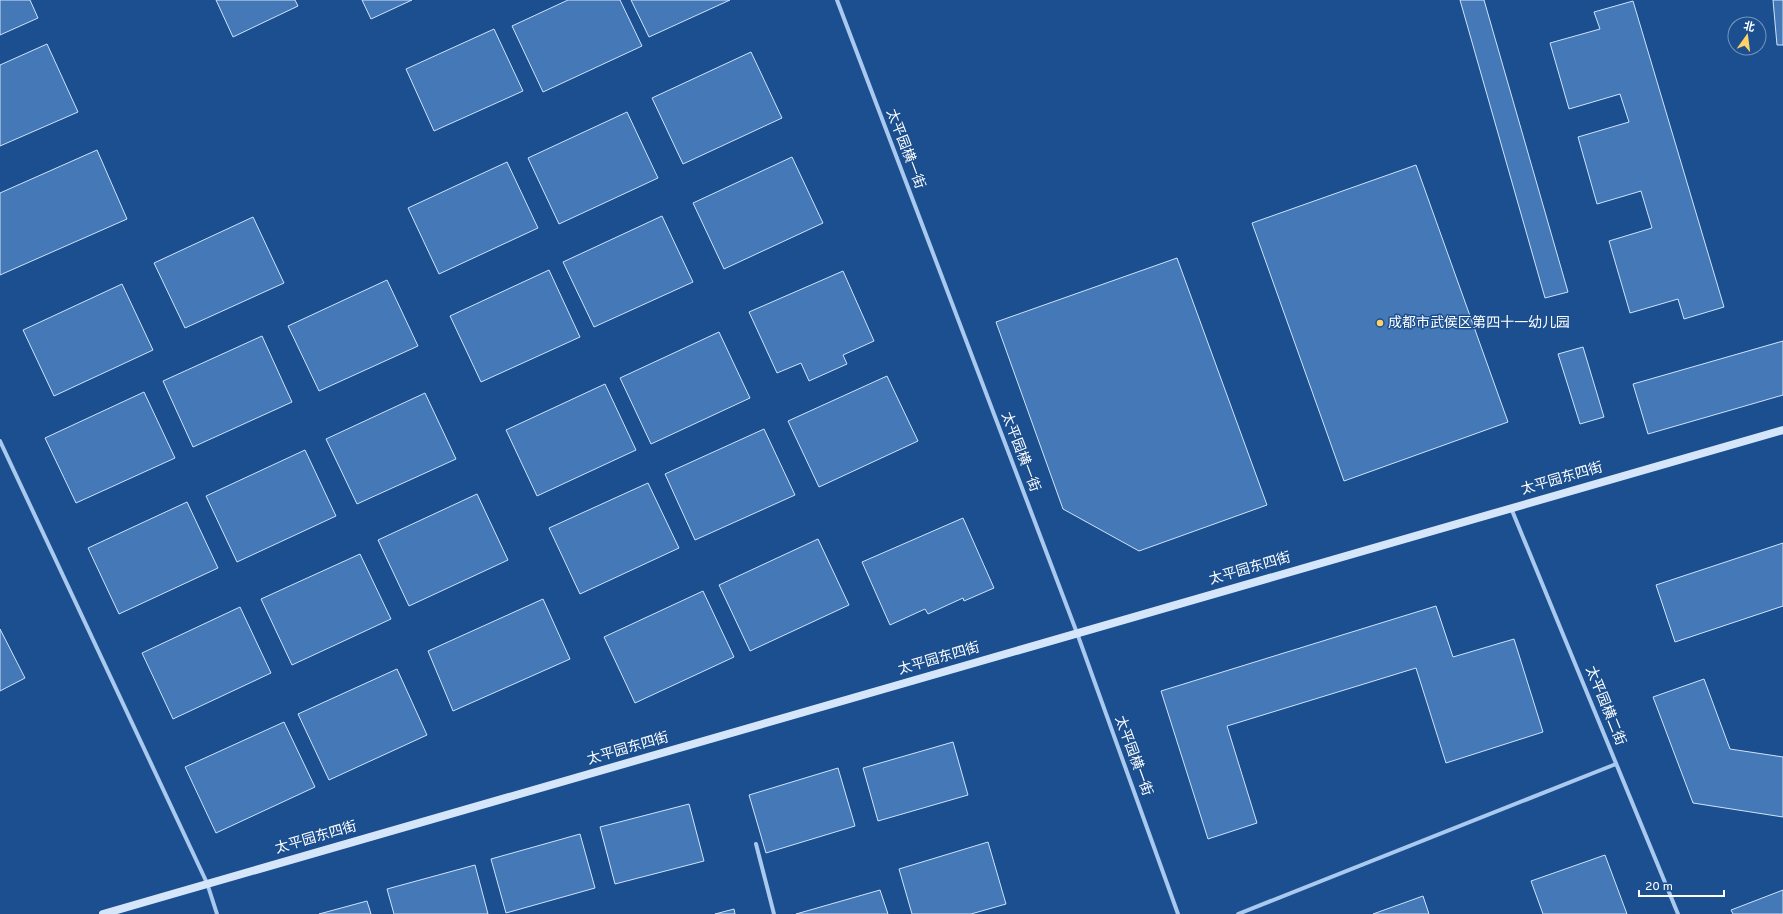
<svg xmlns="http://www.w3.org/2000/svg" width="1783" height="914" viewBox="0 0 1783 914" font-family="Overpass,'Noto Sans SC',sans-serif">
  <rect width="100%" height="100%" fill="#1b4f8f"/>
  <g fill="#4478b7" stroke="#cfe3fa">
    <polygon points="0,0 30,0 38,18 0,35"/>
    <polygon points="216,0 295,0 298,6 233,37"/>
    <polygon points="362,0 412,0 371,19"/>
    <polygon points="568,0 620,0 642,46 543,92 512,26"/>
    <polygon points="631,0 730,0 649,37"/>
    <polygon points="1460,0 1484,0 1568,292 1545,298"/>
    <polygon points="1773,0 1783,0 1783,45 1777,45"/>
    <polygon points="1633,1 1724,307 1684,319 1678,299 1630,313 1609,241 1652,228 1641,191 1597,204 1578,137 1629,122 1620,94 1569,109 1550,43 1600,29 1594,12"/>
    <polygon points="494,29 523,91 434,131 406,69"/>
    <polygon points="47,44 78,112 0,146 0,65"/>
    <polygon points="751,52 782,118 683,164 652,98"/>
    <polygon points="627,112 658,178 559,224 528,158"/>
    <polygon points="97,150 127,219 0,275 0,193"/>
    <polygon points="792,157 823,223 724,269 693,203"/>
    <polygon points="507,162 538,228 439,274 408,208"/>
    <polygon points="1416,165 1508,422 1344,481 1252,223"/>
    <polygon points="662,216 693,282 594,327 563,262"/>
    <polygon points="253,217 284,283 185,328 154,263"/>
    <polygon points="1177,258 1267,505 1139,551 1063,509 996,322"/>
    <polygon points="549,270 580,337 481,382 450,316"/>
    <polygon points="843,271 874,341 843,355 847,364 809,381 801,363 777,373 749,312"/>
    <polygon points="387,280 418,346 319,391 288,326"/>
    <polygon points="122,284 153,350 54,396 23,330"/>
    <polygon points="719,332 750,398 651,444 620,378"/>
    <polygon points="262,336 292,402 193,447 163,381"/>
    <polygon points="1783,341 1783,395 1648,434 1633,384"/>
    <polygon points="1583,347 1604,417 1580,424 1558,354"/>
    <polygon points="887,376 918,441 819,487 788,421"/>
    <polygon points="605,384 636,450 537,496 506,430"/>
    <polygon points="144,392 175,458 76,503 45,438"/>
    <polygon points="425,393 456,459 357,504 326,439"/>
    <polygon points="764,429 795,495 695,540 665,474"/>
    <polygon points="305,450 336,516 237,562 206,496"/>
    <polygon points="648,483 679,548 580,594 549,528"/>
    <polygon points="477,494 508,560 409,606 378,540"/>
    <polygon points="187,502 218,568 119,614 88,548"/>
    <polygon points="963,518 994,588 964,601 963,598 928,614 925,609 890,625 862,562"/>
    <polygon points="818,539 849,605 750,651 719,585"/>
    <polygon points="1783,543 1783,606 1675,642 1656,585"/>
    <polygon points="360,554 391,619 292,665 261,599"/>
    <polygon points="703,591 734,657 635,703 604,637"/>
    <polygon points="543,599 570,659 453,711 428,651"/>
    <polygon points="1436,606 1453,657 1514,639 1543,732 1446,763 1416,668 1227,726 1257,823 1208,839 1161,691"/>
    <polygon points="240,607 271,673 173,719 142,653"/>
    <polygon points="0,629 25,678 0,691"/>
    <polygon points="397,669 427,735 329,780 298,714"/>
    <polygon points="1704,679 1730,749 1783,757 1783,817 1693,803 1653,697"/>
    <polygon points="284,722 315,787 216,833 185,767"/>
    <polygon points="953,742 968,795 878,821 863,768"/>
    <polygon points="838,768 855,826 766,853 749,795"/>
    <polygon points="689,804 704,861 615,884 600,827"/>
    <polygon points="580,834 595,888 506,913 491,859"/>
    <polygon points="988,842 1006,904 971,914 912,914 899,869"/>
    <polygon points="1605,855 1627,914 1543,914 1531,881"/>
    <polygon points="475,865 488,914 394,914 387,889"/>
    <polygon points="880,890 888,914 796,914"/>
    <polygon points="1783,890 1783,914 1733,914 1731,910"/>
    <polygon points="1423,896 1429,914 1373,914"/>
    <polygon points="367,901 371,914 319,914"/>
    <polygon points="734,909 735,914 715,914"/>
  </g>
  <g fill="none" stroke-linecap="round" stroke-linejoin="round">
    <g stroke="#a9c9ee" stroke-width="4">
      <polyline points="837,0 1077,633 1178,914"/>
      <polyline points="0,441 207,883 217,914"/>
      <polyline points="1511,508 1678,914"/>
      <polyline points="756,844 774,914"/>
      <polyline points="1238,914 1616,764"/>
    </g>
    <polyline stroke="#d6e6fa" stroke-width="8" points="103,914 1783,430"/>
  </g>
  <circle fill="#ffd166" stroke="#1b4f8f" stroke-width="1.5" cx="1380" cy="323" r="4"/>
  <g text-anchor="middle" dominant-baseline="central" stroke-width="3" stroke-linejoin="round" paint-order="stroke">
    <g font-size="14" fill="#fff" stroke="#1b4f8f">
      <text transform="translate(905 149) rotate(69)">太平园横一街</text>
      <text transform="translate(1020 452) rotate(69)">太平园横一街</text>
      <text transform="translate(1562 479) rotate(-16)">太平园东四街</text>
      <text transform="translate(1250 569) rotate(-16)">太平园东四街</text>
      <text transform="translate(939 659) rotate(-16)">太平园东四街</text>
      <text transform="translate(1605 706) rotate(68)">太平园横二街</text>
      <text transform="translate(628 749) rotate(-16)">太平园东四街</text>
      <text transform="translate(1133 756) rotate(70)">太平园横一街</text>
      <text transform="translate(316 838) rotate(-16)">太平园东四街</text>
    </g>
    <g font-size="14" fill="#fff" stroke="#1b4f8f" text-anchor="start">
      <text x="1388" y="323">成都市武侯区第四十一幼儿园</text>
    </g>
  </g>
  <g transform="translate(1747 36) rotate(14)"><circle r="19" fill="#1b4f8f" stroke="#7695bc"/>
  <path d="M0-3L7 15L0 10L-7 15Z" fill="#ffd166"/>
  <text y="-6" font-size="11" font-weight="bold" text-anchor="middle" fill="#ffffff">北</text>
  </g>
  <path d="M1639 890v6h85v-6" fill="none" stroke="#ffffff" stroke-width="2"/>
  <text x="1645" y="890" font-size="12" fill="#ffffff" stroke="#1b4f8f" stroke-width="3" paint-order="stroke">20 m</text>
</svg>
